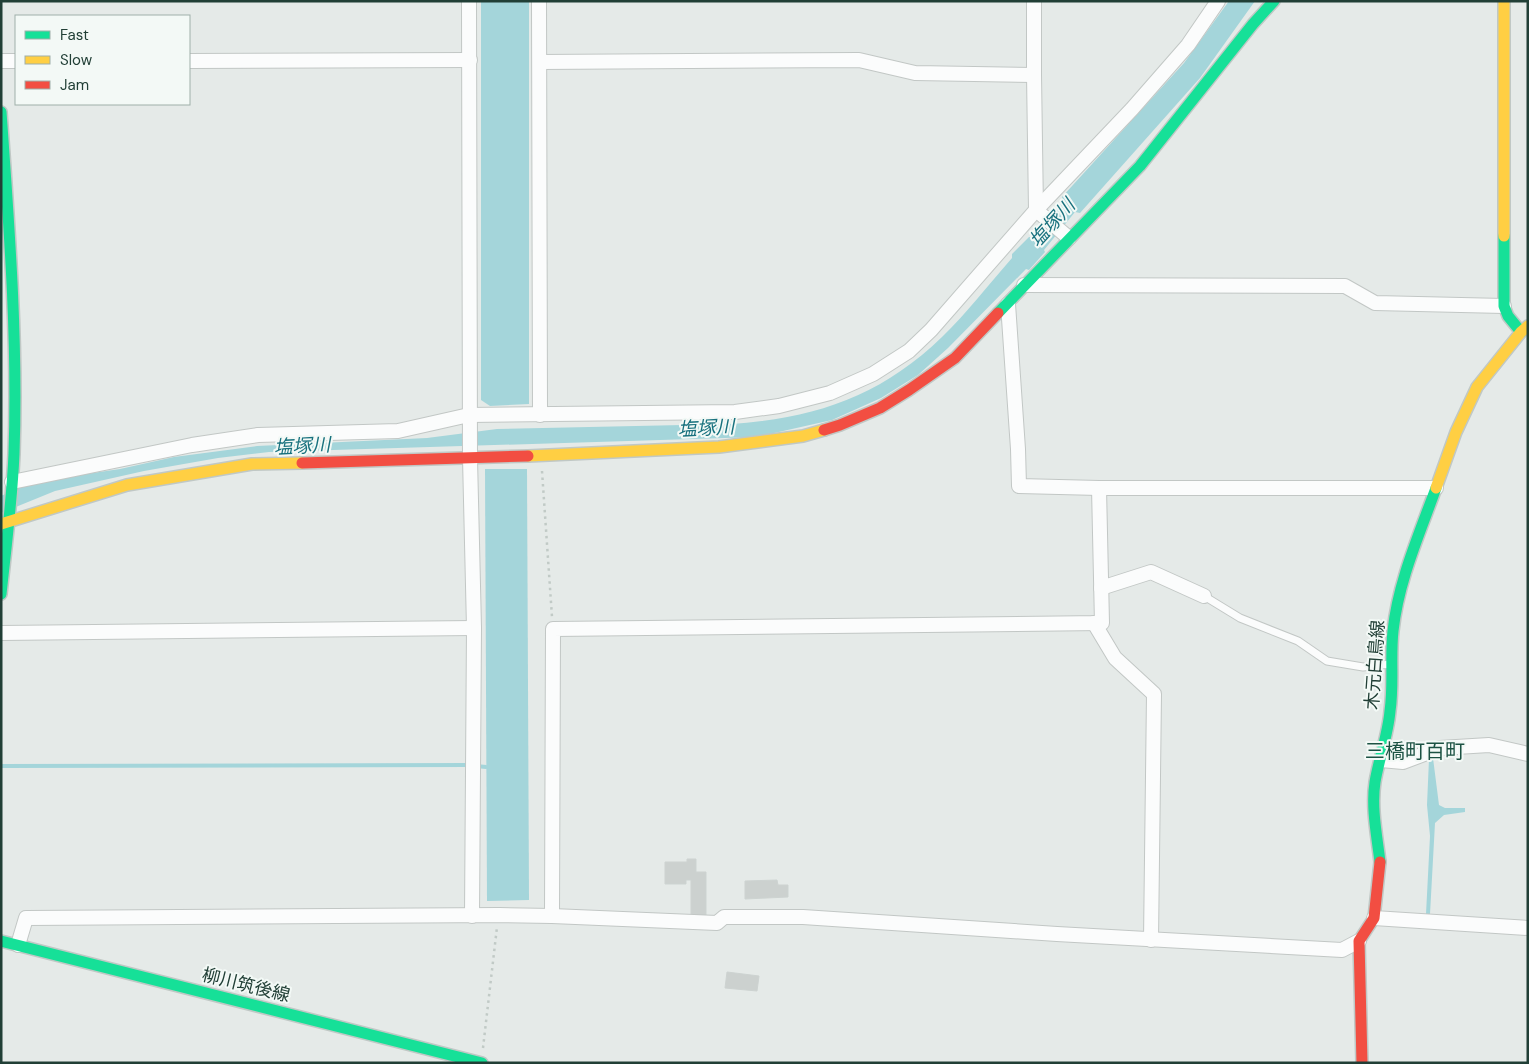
<svg xmlns="http://www.w3.org/2000/svg" width="1529" height="1064" viewBox="0 0 1529 1064" font-family="'DM Sans','Noto Sans JP',sans-serif">
  <rect width="100%" height="100%" fill="#e5eae8"/>
  <g fill="#a4d5da">
    <polygon points="481,1 529,1 529,404 490,406 481,400"/>
    <path d="M1229,1h26l-55,77 -120,135 -5,-1 -31,38 1,2 -16,18 -3,-1 -78,79 -30,27 -37,23 -49,22 -75,17 -488,15 -51,6 -74,13 -89,20 -54,22v-17l30,-14 89,-13 54,-12 83,-11 170,-8 70,-9 232,-5c84,-5 151,-27 213,-87 25,-24 47,-53 70,-79v-4l17,-17h2l32,-35 -1,-5 122,-134z"/>
    <polygon points="485,469 527,469 529,900 487,901"/>
    <polygon points="1433,758 1439,805 1445,808 1465,808 1465,812 1444,815 1435,823 1430,914 1426,914 1430,836 1427,805 1429,759"/>
  </g>
  <g fill="none" stroke-linecap="round" stroke-linejoin="round">
    <g stroke="#a4d5da" stroke-width="4">
      <polyline points="1,766 469,765"/>
      <polyline points="476,766 486,767"/>
    </g>
  </g>
  <g fill="#ccd1cf" stroke="#cdd3d1">
    <polygon points="687,859 696,859 696,872 706,872 706,915 691,915 691,880 686,880 686,884 665,884 665,862 687,862"/>
    <polygon points="777,880 778,885 788,885 788,897 745,899 745,881"/>
    <polygon points="727,972 759,976 757,991 725,988"/>
  </g>
  <g fill="none" stroke-linecap="round" stroke-linejoin="round">
    <defs>
      <polyline id="lane" points="1204,596 1240,618 1298,641 1327,661 1363,667 1391,664"/>
      <g id="street">
        <polyline points="469,1 470,458 474,628 472,916"/>
        <polyline points="539,1 540,415"/>
        <polyline points="1034,1 1034,75 1036,210 1069,238"/>
        <polyline points="1,61 16,61"/>
        <polyline points="189,61 470,60"/>
        <polyline points="540,62 859,60 915,73 1034,75"/>
        <polyline points="1024,285 1345,286 1375,303 1504,306"/>
        <polyline points="1008,304 1018,449 1019,486 1099,488 1436,488"/>
        <polyline points="12,482 192,445 258,435 398,431 469,415 735,412 779,406 830,393 873,374 909,351 931,330 1036,210 1132,109 1188,45 1218,1"/>
        <polyline points="1101,588 1151,572 1204,596"/>
        <polyline points="1094,623 1115,658 1154,694 1151,940"/>
        <polyline points="1,633 474,628"/>
        <polyline points="1381,760 1403,762 1440,748 1489,745 1528,754"/>
        <polyline points="552,916 553,629 1102,623 1099,488"/>
        <polyline points="1374,918 1528,928"/>
        <polyline points="18,945 26,918 499,915 552,916 717,923 724,917 803,917 1057,934 1342,950 1359,941"/>
      </g>
      <g id="fast">
        <path d="M1,112c8,113 17,228 13,342 -2,47 -8,93 -13,140"/>
        <polyline points="1504,236 1504,306 1508,316 1521,332"/>
        <polyline points="998,313 1140,166 1253,24 1274,1"/>
        <path d="M1380,862c-3,-26 -9,-54 -5,-80 4,-24 13,-47 15,-71 4,-27 0,-53 3,-80 5,-49 26,-96 43,-143"/>
        <polyline points="1,941 482,1063"/>
      </g>
      <g id="slow">
        <polyline points="1504,1 1504,236"/>
        <polyline points="528,456 719,447 803,436 824,430"/>
        <polyline points="1436,488 1456,432 1477,387 1521,332 1528,326"/>
        <polyline points="1,524 127,485 252,464 302,463"/>
      </g>
      <g id="jam">
        <polyline points="824,430 840,425 880,408 909,390 955,358 998,313"/>
        <polyline points="302,463 528,456"/>
        <polyline points="1362,1063 1359,941 1374,918 1380,862"/>
      </g>
    </defs>
    <use href="#lane" stroke="#c2c7c5" stroke-width="9"/>
    <use href="#street" stroke="#c2c7c5" stroke-width="16"/>
    <use href="#fast" stroke="#c0c8c5" stroke-width="14"/>
    <use href="#slow" stroke="#c0c8c5" stroke-width="14"/>
    <use href="#jam" stroke="#c0c8c5" stroke-width="14"/>
    <g stroke="#c1cac6" stroke-width="2.5" stroke-dasharray="2.5 4" stroke-linecap="butt">
      <polyline points="542,471 552,617"/>
      <polyline points="483,1048 497,927"/>
    </g>
    <use href="#lane" stroke="#fbfcfc" stroke-width="7"/>
    <use href="#street" stroke="#fbfcfc" stroke-width="14"/>
    <use href="#fast" stroke="#16e098" stroke-width="11"/>
    <use href="#slow" stroke="#ffcf43" stroke-width="11"/>
    <use href="#jam" stroke="#f24e42" stroke-width="11"/>
  </g>
  <g text-anchor="middle" dominant-baseline="central" stroke-width="4" stroke-linejoin="round" paint-order="stroke">
    <g font-size="18" fill="#213f36" stroke="#f3f9f6">
      <text transform="translate(1375 665) rotate(-86)">木元白鳥線</text>
      <text transform="translate(246 985) rotate(14)">柳川筑後線</text>
    </g>
    <g font-size="19" font-style="italic" fill="#18717e" stroke="#f3f9f6">
      <text transform="translate(1052 223) rotate(-48)">塩塚川</text>
      <text transform="translate(706 428) rotate(-3)">塩塚川</text>
      <text transform="translate(302 446) rotate(-3)">塩塚川</text>
    </g>
    <g font-size="20" fill="#1c5243" stroke="#f3f9f6">
      <text x="1415" y="751">三橋町百町</text>
    </g>
  </g>
  <rect width="1529" height="1064" fill="none" stroke="#213f36" stroke-width="5"/>
  <rect x="15" y="15" width="175" height="90" fill="#f3f9f6" stroke="#9fafa9"/>
  <rect x="25" y="31" width="25" height="8" fill="#16e098" stroke="#9fafa9"/>
  <text x="60" y="40" font-size="15" fill="#213f36">Fast</text>
  <rect x="25" y="56" width="25" height="8" fill="#ffcf43" stroke="#9fafa9"/>
  <text x="60" y="65" font-size="15" fill="#213f36">Slow</text>
  <rect x="25" y="81" width="25" height="8" fill="#f24e42" stroke="#9fafa9"/>
  <text x="60" y="90" font-size="15" fill="#213f36">Jam</text>
</svg>
